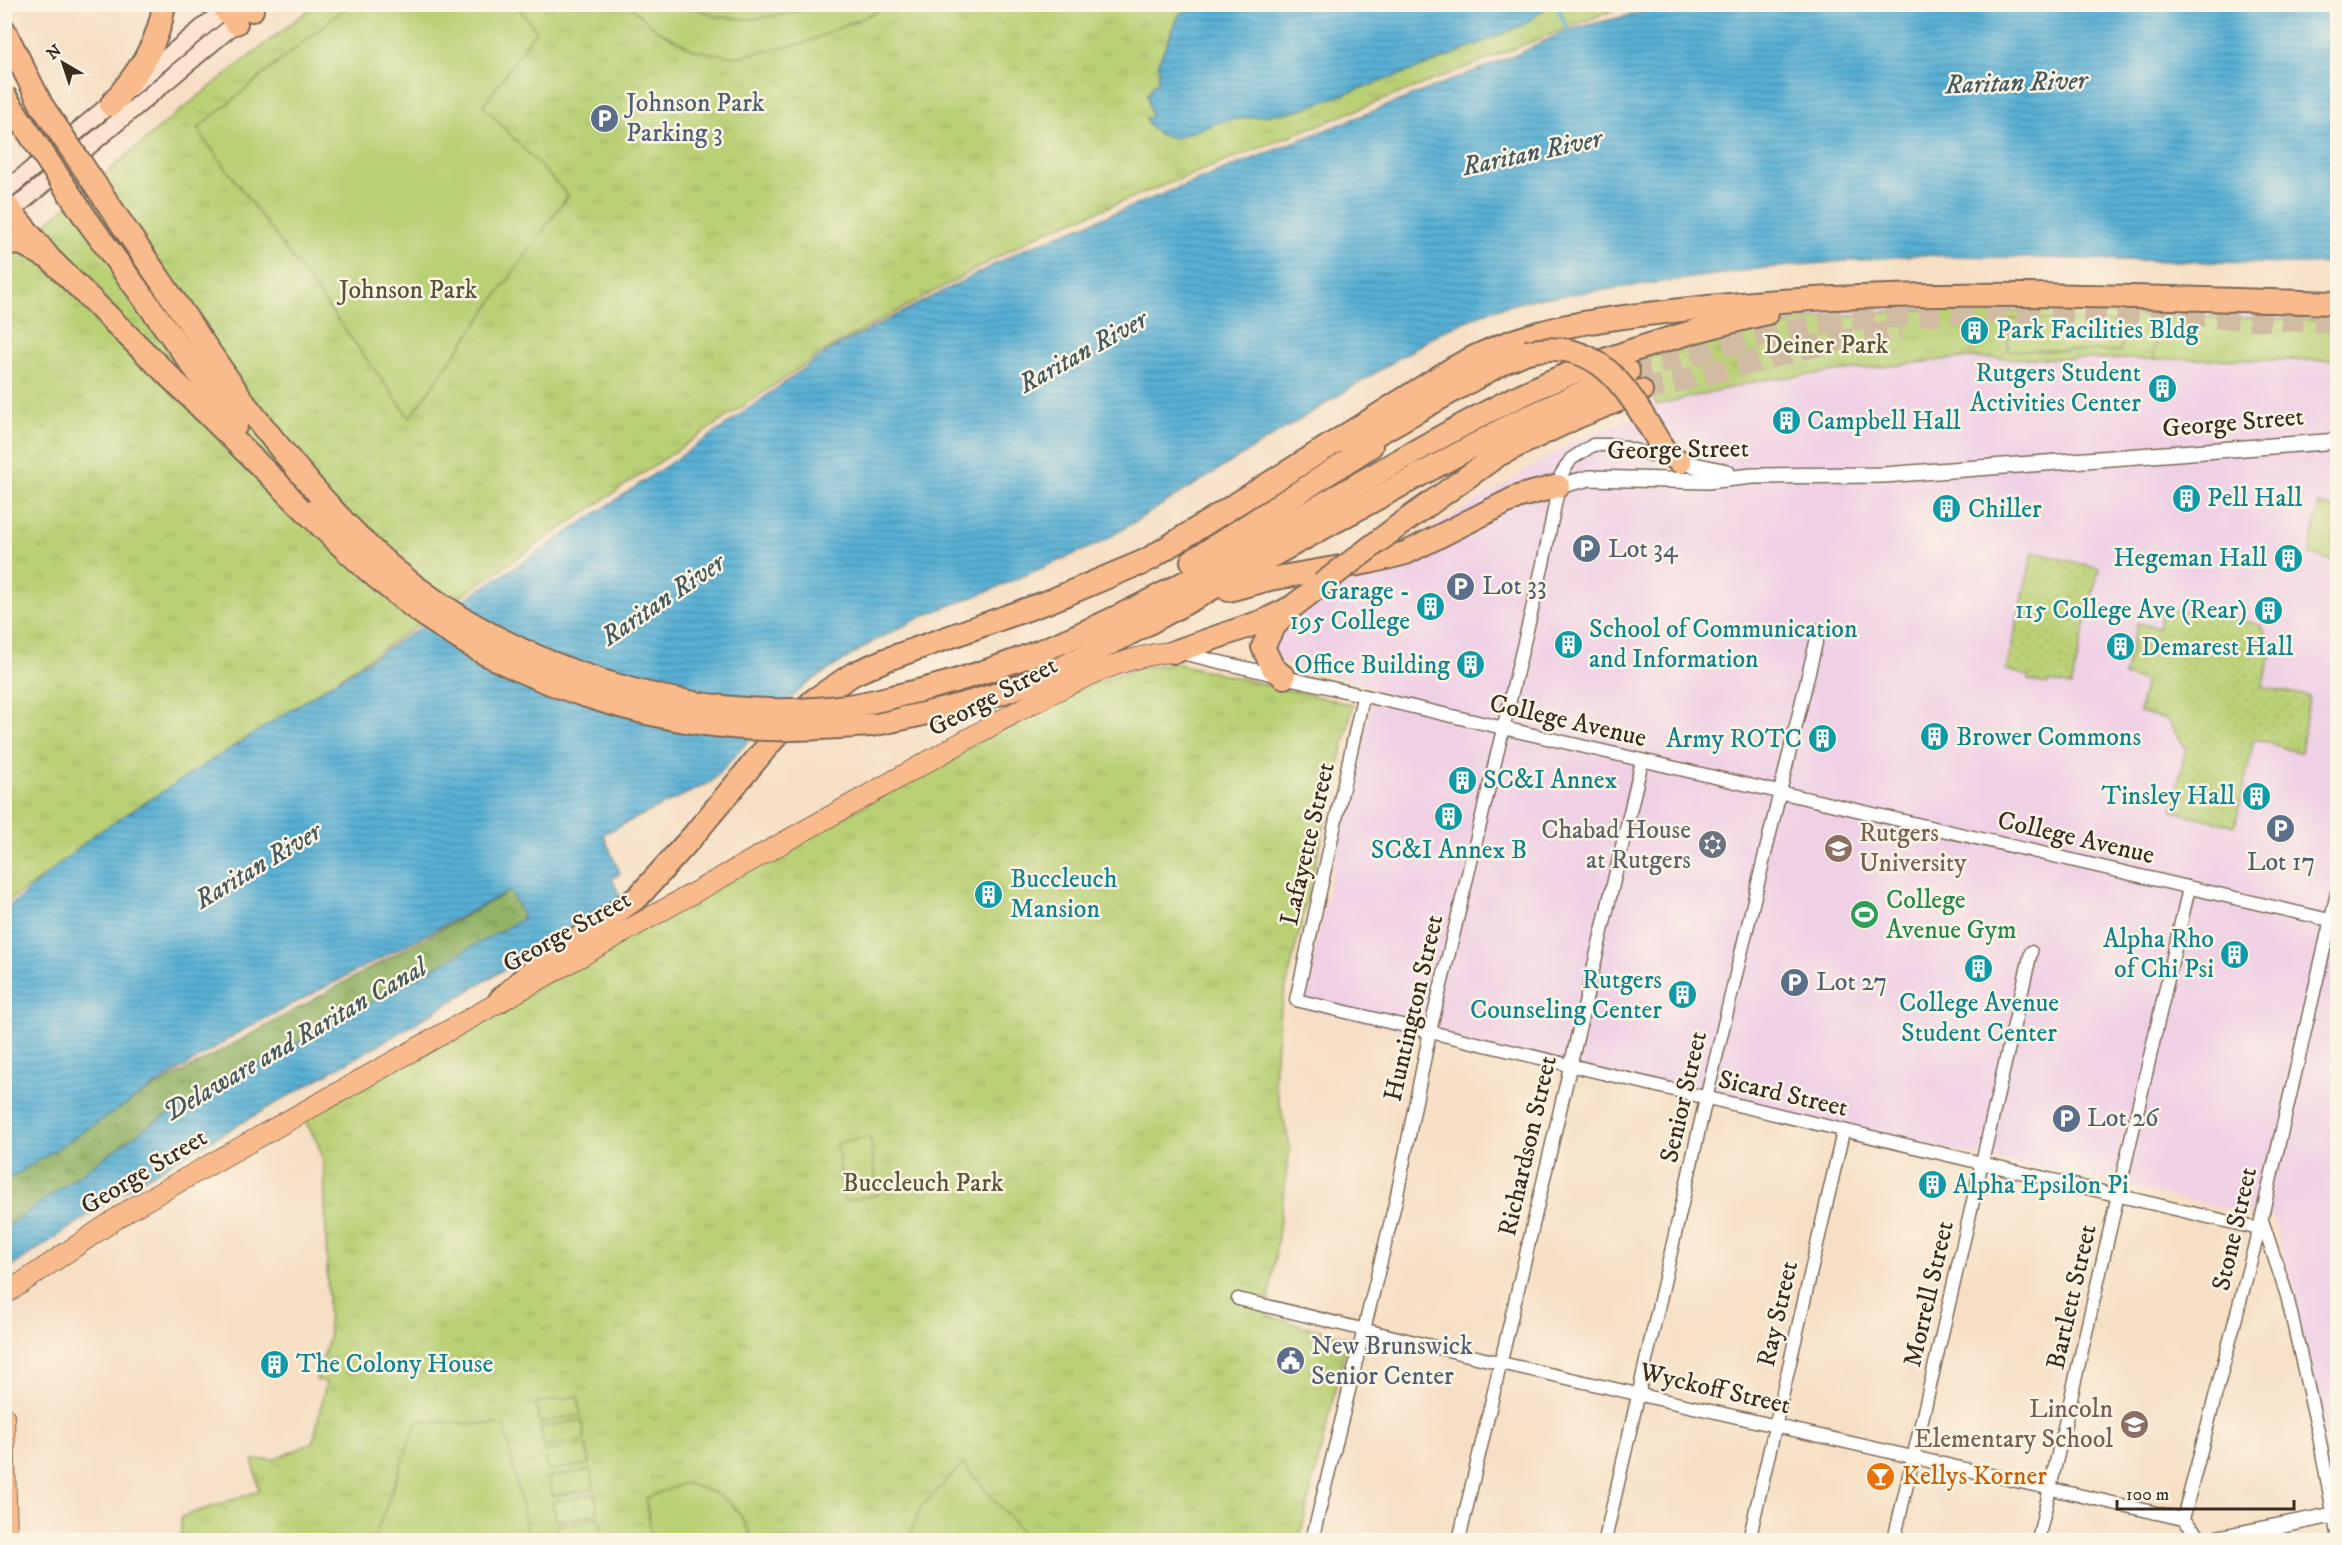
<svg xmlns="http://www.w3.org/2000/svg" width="2342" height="1545" viewBox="0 0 2342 1545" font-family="'IM FELL DW Pica',serif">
  <defs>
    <pattern id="grass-dots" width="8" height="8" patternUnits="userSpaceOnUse" patternTransform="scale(1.5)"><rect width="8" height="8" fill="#b9d075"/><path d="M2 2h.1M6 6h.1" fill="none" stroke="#a0b365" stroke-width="1.8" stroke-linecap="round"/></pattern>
    <pattern id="forest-crowns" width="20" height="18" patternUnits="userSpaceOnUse" patternTransform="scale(1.5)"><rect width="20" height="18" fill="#92b266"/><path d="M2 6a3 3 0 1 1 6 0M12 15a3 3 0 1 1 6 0" fill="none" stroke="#789153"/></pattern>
    <pattern id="park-tufts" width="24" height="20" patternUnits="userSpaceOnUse" patternTransform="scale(1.5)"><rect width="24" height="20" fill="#b9d075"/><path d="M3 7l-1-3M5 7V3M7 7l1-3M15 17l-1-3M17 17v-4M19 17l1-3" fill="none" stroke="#a0b365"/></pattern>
    <pattern id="water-rules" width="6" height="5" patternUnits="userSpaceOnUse" patternTransform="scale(1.5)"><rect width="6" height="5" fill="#58b0d5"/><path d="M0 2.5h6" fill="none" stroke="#4a8fac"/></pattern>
  </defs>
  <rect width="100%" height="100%" fill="#fcf5e5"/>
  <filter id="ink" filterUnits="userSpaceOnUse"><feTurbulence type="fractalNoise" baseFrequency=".0167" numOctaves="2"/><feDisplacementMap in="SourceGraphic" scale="12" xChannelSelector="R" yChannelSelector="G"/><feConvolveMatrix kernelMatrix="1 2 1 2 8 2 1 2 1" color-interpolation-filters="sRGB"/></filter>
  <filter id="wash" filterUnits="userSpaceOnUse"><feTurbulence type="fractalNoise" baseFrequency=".008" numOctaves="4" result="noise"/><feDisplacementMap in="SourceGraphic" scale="24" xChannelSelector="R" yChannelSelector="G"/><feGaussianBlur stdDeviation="1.35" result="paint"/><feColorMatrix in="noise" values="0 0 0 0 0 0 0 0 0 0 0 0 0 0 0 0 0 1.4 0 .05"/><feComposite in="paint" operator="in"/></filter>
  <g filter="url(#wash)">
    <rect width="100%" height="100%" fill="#f6dfc4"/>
    <polygon fill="#f0d0e5" points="1930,297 2337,304 2337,1486 2274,1218 1706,1099 1301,1008 1375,687 1271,659 1269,643 1292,614 1573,442 1653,409 1617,354 1789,309"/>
    <g fill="url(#grass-dots)" stroke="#7a7d4a" stroke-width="1.5">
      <polygon points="2319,504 2337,509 2337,533 2332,538 2337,544 2337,561 2309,555"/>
      <polygon points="2033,552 2099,568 2071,686 2050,681 2048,685 2028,680 2028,676 2006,670"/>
      <polygon points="2163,608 2260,624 2273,648 2262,687 2309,696 2301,753 2254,739 2235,826 2172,811 2186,748 2166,719 2139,712 2146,681 2124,676 2137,623 2158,628"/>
    </g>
    <polygon fill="url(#forest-crowns)" stroke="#666e42" stroke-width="1.5" points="510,891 524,919 151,1124 5,1228 5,1181 105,1115"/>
    <g fill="url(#park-tufts)" stroke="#7a7d4a" stroke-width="1.5">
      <polygon points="315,5 1626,5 1044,232 826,350 5,903 5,258 182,109"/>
      <polygon points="1938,308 2337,321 2337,360 1960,358 1763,380 1657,405 1629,360 1814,318"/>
      <path d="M1175,663l178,42 -74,312 -5,63 16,66 -23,170 81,22 -49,202h-1118v-23l78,-26 -6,-31 22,-1 38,-16 13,-61 -10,-2 13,-42 -5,-171 -5,-21 -15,-27 742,-415c43,-19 82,-38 129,-41z"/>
    </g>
    <g fill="#b9d075" stroke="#7a7d4a" stroke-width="1.5">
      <polygon points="350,4 517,5 536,31 483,106 568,195 410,418 197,129"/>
      <polygon points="628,5 688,5 717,17 752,19 794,13 816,5 892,5 805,43 735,57 694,50 657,30"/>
      <polygon points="2157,315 2337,321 2337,360 2154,359"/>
      <polygon points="2009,319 2122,323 2121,351 2008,350"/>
      <polygon points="870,1137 878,1195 844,1201 837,1143"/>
      <polygon points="578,1396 581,1415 539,1423 536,1403"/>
      <polygon points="582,1420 585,1440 544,1447 540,1427"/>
      <polygon points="417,1421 504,1425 529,1540 374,1540"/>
      <polygon points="586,1445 590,1464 548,1471 545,1452"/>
      <polygon points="963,1464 1029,1540 908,1540 921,1507"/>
      <polygon points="591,1470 594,1489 552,1496 549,1477"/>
      <path d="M685,1483c43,14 49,15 68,57h-101l-6,-42z"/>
      <polygon points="595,1494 598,1514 556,1521 553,1502"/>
      <polygon points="599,1518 602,1538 560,1540 557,1526"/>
    </g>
    <g fill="url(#water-rules)" stroke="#4a6d7a" stroke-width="1.5">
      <polygon points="1215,4 1550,4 1550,5 1525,24 1481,43 1425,66 1296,111 1223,121 1175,138 1160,135 1149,125 1146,118 1151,117 1147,93 1151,92 1151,87 1158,81 1159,61 1180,13"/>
      <polygon points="1671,5 2337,5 2337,263 2297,264 1916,255 1765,268 1528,300 1486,312 1441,332 1102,542 991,590 925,615 872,642 808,683 772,715 711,782 603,834 620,873 612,879 621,898 538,957 530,956 498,973 397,1034 143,1179 5,1271 5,1228 151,1124 524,918 510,891 506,893 239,1032 5,1182 5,910 94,835 536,554 722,428 828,351 1024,249 1518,54 1568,30"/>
    </g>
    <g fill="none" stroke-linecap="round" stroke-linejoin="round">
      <polyline stroke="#58b0d5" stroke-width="4" points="1556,4 1568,30"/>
    </g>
  </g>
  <g filter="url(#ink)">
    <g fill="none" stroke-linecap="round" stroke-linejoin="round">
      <g stroke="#d1bba3" stroke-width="22" stroke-dasharray="22 11" stroke-linecap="butt">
        <path d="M1628,372c77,-21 154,-45 234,-53 154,-15 320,-1 476,3"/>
        <polyline points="1641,391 1838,340 1902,329"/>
      </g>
      <defs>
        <g id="minor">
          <polyline points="1181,653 2338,922"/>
          <polyline points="1363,697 1296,1000 2259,1229"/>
          <polyline points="2262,1220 2287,1296 2318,1431 2338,1539"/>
          <polyline points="1238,1299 1501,1363 2183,1519"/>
          <polyline points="1312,1540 1396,1200 1430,1031 1543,564 1561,475 1571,459 1593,445 1615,445 1670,460"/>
          <polyline points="1459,1540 1642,761"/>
          <polyline points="1605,1540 1706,1099 1819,630"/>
          <polyline points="1749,1540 1843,1132"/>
          <polyline points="1894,1540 2031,952"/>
          <polyline points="2038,1540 2189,888"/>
          <polyline points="2203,1540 2183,1519 2258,1233 2338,889"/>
        </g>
        <g id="tertiary">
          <polyline points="1680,462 1727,472"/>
          <polyline points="1558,486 1590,478 1707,481 1753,476 1884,475 2338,441"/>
          <polyline points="2209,1540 2338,1514"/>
        </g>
        <g id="secondary">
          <polyline points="4,192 225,9"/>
          <polyline points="4,217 236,23"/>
        </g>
        <g id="primary">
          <path d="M4,1295l125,-85 869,-488c48,-26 121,-68 176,-70"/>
          <polyline points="4,1416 7,1540"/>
        </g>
        <g id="motorway">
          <polyline points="221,4 236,23"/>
          <polyline points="248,4 252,10"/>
          <polyline points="4,30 42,106"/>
          <path d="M111,105c26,-31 48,-60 53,-101"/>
          <polyline points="4,203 50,259 307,512"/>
          <polyline points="87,220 236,425"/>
          <polyline points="128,233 245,404 276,443"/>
          <polyline points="4,242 23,244 45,256"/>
          <polyline points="1659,442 1665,451 1680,462"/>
          <polyline points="1352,448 1504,362 1527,352"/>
          <polyline points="1401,524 1498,455 1577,417 1641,391"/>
          <polyline points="1192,561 1371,446"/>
          <path d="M1139,565l316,-198c77,-43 150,-48 235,-58 216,-24 432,-12 648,-6"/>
          <polyline points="1229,590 1270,579 1370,562 1406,553 1517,497 1558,486"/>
          <polyline points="1174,652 1266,620 1292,607 1322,584"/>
          <polyline points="1284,677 1273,668 1263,647 1272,629 1286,613"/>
          <path d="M896,696c216,-46 402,-186 595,-286 87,-46 180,-75 276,-97"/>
          <path d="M871,725c44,-9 88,-18 130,-32 42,-14 82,-36 122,-56l392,-214 113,-51"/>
          <polyline points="500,1000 532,971 638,897 692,837 776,736 814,700 853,674 885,660 1050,601 1152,558"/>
        </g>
      </defs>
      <use href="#minor" stroke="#7c6958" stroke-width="15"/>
      <use href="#tertiary" stroke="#7c6958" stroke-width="18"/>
      <use href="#secondary" stroke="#7c6958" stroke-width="20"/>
      <use href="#primary" stroke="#7c6958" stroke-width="22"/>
      <use href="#motorway" stroke="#7c6958" stroke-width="26"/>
      <use href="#minor" stroke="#fff" stroke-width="12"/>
      <use href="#tertiary" stroke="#fff" stroke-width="15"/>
      <use href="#secondary" stroke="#fde4d1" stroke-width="16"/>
      <use href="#primary" stroke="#fabb8c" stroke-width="20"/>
      <use href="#motorway" stroke="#fabb8c" stroke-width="22"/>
      <defs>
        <g id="motorway-bridge">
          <polyline points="4,95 87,220"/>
          <polyline points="42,106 128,233"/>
          <path d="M1527,352c72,-16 99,36 132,90"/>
          <path d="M276,443c35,43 71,86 114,123 119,102 302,161 457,140 17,-2 33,-6 49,-10"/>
          <path d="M307,512c44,45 89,86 142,120 85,56 216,95 318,97 35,1 70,-2 104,-4"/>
          <polyline points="1322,584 1401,524"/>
        </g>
      </defs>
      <use href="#motorway-bridge" stroke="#7c6958" stroke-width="26" stroke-linecap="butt"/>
      <use href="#motorway-bridge" stroke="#fabb8c" stroke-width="22"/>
    </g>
  </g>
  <defs>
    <symbol id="parking-disc" viewBox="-11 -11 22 22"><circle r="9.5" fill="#5c6f8a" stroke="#fcf5e5"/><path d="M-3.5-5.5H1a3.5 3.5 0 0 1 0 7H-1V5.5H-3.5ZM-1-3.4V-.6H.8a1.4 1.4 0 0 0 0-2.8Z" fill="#fff"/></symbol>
    <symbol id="building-disc" viewBox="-11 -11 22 22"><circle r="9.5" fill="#0f9aa8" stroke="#fcf5e5"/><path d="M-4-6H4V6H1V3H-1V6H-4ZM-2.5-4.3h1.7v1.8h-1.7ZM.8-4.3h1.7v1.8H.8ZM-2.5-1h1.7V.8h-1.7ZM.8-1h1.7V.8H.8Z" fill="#fff"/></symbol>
    <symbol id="synagogue-disc" viewBox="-11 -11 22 22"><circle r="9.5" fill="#6b7280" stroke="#fcf5e5"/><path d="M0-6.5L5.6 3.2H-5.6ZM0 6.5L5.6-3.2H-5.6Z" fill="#fff"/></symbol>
    <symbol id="university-disc" viewBox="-11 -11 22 22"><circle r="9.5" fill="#8d6e63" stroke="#fcf5e5"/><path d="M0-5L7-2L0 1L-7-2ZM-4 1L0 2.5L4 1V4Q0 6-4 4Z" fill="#fff"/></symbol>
    <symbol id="stadium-disc" viewBox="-11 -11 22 22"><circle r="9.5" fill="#2e9e5b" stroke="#fcf5e5"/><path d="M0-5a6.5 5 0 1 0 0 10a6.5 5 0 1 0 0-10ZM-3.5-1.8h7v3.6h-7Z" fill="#fff"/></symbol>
    <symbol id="civic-disc" viewBox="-11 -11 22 22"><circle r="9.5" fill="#5c6f8a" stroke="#fcf5e5"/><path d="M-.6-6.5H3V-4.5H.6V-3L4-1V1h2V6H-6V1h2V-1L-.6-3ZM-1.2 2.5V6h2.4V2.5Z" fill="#fff"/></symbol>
    <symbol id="school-disc" viewBox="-11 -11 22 22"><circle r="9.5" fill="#8d6e63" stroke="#fcf5e5"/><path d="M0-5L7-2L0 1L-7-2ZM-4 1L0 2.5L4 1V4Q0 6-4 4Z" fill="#fff"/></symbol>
    <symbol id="bar-disc" viewBox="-11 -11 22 22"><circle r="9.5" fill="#e8710a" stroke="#fcf5e5"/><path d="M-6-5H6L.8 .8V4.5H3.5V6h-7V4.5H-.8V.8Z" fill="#fff"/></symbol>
  </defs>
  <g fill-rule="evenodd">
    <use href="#parking-disc" x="588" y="102" width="33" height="33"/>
    <use href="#building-disc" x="1958" y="314" width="33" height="33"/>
    <use href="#building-disc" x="2146" y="372" width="33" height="33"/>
    <use href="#building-disc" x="1770" y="404" width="33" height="33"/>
    <use href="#building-disc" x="2170" y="482" width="33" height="33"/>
    <use href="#building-disc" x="1930" y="492" width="33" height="33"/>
    <use href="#parking-disc" x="1570" y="532" width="33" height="33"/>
    <use href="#building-disc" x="2272" y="542" width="33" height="33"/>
    <use href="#parking-disc" x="1444" y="570" width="33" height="33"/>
    <use href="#building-disc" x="1414" y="590" width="33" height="33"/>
    <use href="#building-disc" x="2252" y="594" width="33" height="33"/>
    <use href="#building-disc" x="1552" y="628" width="33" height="33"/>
    <use href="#building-disc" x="2104" y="630" width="33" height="33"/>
    <use href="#building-disc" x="1454" y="648" width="33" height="33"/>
    <use href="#building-disc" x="1918" y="720" width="33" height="33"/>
    <use href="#building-disc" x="1806" y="722" width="33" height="33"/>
    <use href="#building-disc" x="1446" y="764" width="33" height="33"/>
    <use href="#building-disc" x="2240" y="780" width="33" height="33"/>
    <use href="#building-disc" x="1432" y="800" width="33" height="33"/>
    <use href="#parking-disc" x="2264" y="812" width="33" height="33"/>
    <use href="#synagogue-disc" x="1696" y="828" width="33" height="33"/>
    <use href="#university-disc" x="1822" y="832" width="33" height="33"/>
    <use href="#building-disc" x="972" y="878" width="33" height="33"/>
    <use href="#stadium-disc" x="1848" y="898" width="33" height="33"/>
    <use href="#building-disc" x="2218" y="938" width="33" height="33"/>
    <use href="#building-disc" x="1962" y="952" width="33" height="33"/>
    <use href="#parking-disc" x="1778" y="966" width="33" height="33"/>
    <use href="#building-disc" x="1666" y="978" width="33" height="33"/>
    <use href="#parking-disc" x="2050" y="1102" width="33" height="33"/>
    <use href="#building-disc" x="1916" y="1168" width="33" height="33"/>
    <use href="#civic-disc" x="1274" y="1344" width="33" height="33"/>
    <use href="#building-disc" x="258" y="1348" width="33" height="33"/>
    <use href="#school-disc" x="2118" y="1408" width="33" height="33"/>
    <use href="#bar-disc" x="1864" y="1460" width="33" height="33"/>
  </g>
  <g text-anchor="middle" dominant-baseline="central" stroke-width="5" stroke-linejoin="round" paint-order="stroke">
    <g font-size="26" fill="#4e5e75" stroke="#fcf5e5" text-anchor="start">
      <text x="626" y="103">Johnson Park<tspan x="626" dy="30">Parking 3</tspan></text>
      <text x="1608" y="549">Lot 34</text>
      <text x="1482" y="586">Lot 33</text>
      <text x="2281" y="862" text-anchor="middle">Lot 17</text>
      <text x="1816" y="982">Lot 27</text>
      <text x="2087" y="1118">Lot 26</text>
      <text x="1311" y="1346">New Brunswick<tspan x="1311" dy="30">Senior Center</tspan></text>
    </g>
    <g font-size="26" fill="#5a5434" stroke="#fcf5e5">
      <text x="408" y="290">Johnson Park</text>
      <text x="1826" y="345">Deiner Park</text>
      <text x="923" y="1183">Buccleuch Park</text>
    </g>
    <g font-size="26" fill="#0d838f" stroke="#fcf5e5" text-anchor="start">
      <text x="1996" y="330">Park Facilities Bldg</text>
      <text x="2141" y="373" text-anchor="end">Rutgers Student<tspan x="2141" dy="30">Activities Center</tspan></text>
      <text x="1807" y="421">Campbell Hall</text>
      <text x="2207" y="498">Pell Hall</text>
      <text x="1968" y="509">Chiller</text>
      <text x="2267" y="558" text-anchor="end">Hegeman Hall</text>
      <text x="1410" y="591" text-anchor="end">Garage -<tspan x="1410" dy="30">195 College</tspan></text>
      <text x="2247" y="610" text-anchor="end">115 College Ave (Rear)</text>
      <text x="1589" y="629">School of Communication<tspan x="1589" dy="30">and Information</tspan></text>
      <text x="2141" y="647">Demarest Hall</text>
      <text x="1450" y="665" text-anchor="end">Office Building</text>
      <text x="1956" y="737">Brower Commons</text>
      <text x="1802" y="739" text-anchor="end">Army ROTC</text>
      <text x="1483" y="780">SC&amp;I Annex</text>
      <text x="2235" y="796" text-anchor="end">Tinsley Hall</text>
      <text x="1449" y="850" text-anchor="middle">SC&amp;I Annex B</text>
      <text x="1010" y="879">Buccleuch<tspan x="1010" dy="30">Mansion</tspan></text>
      <text x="2214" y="939" text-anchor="end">Alpha Rho<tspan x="2214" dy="30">of Chi Psi</tspan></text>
      <text x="1662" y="980" text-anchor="end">Rutgers<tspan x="1662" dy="30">Counseling Center</tspan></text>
      <text x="1979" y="1003" text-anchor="middle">College Avenue<tspan x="1979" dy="30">Student Center</tspan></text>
      <text x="1953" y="1185">Alpha Epsilon Pi</text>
      <text x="296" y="1364">The Colony House</text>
    </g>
    <g font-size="26" fill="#3b2a1e" stroke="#fcf5e5">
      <text transform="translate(2233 423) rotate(-5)">George Street</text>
      <text transform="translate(1678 450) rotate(-1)">George Street</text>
      <text transform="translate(993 697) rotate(-28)">George Street</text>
      <text transform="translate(1568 721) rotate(13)">College Avenue</text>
      <text transform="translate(2076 838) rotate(13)">College Avenue</text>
      <text transform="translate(1308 844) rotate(-77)">Lafayette Street</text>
      <text transform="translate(567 932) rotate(-29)">George Street</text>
      <text transform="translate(1414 1008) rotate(-77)">Huntington Street</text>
      <text transform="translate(1783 1094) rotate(13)">Sicard Street</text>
      <text transform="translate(1684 1097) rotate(-77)">Senior Street</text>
      <text transform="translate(1528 1146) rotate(-77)">Richardson Street</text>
      <text transform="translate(144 1172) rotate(-31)">George Street</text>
      <text transform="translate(2235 1229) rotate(-77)">Stone Street</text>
      <text transform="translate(1929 1294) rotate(-77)">Morrell Street</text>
      <text transform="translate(2072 1297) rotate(-77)">Bartlett Street</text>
      <text transform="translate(1778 1314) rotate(-77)">Ray Street</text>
      <text transform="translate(1715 1389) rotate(13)">Wyckoff Street</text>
    </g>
    <g font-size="26" fill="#5b616d" stroke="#fcf5e5" text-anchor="end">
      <text x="1691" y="830">Chabad House<tspan x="1691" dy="30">at Rutgers</tspan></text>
    </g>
    <g font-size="26" fill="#785e54" stroke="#fcf5e5" text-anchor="start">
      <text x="1859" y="833">Rutgers<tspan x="1859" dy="30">University</tspan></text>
      <text x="2113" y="1409" text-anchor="end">Lincoln<tspan x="2113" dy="30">Elementary School</tspan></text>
    </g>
    <g font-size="26" fill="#27864d" stroke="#fcf5e5" text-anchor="start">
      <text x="1886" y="900">College<tspan x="1886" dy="30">Avenue Gym</tspan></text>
    </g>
    <g font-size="26" fill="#c56008" stroke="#fcf5e5" text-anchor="start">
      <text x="1902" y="1476">Kellys Korner</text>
    </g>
    <g font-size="27" font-style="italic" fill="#45595e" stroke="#fcf5e5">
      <text transform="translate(2016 83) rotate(-2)">Raritan River</text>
      <text transform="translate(1532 153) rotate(-12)">Raritan River</text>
      <text transform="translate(1083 352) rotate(-29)">Raritan River</text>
      <text transform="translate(663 600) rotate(-34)">Raritan River</text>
      <text transform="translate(258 866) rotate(-31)">Raritan River</text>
      <text transform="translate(295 1040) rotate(-30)">Delaware and Raritan Canal</text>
    </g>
  </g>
  <rect width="2342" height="1545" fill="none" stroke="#fcf5e5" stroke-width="24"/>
  <g transform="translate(63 63) rotate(321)" stroke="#fcf5e5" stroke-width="4.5" paint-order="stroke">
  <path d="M0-4.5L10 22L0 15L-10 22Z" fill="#3b2a1e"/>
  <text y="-9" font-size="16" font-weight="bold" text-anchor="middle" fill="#3b2a1e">N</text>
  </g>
  <path d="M2117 1500v9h177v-9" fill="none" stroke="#3b2a1e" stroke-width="3"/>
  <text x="2126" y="1500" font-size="18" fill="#3b2a1e" stroke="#fcf5e5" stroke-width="4.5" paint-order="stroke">100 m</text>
</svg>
